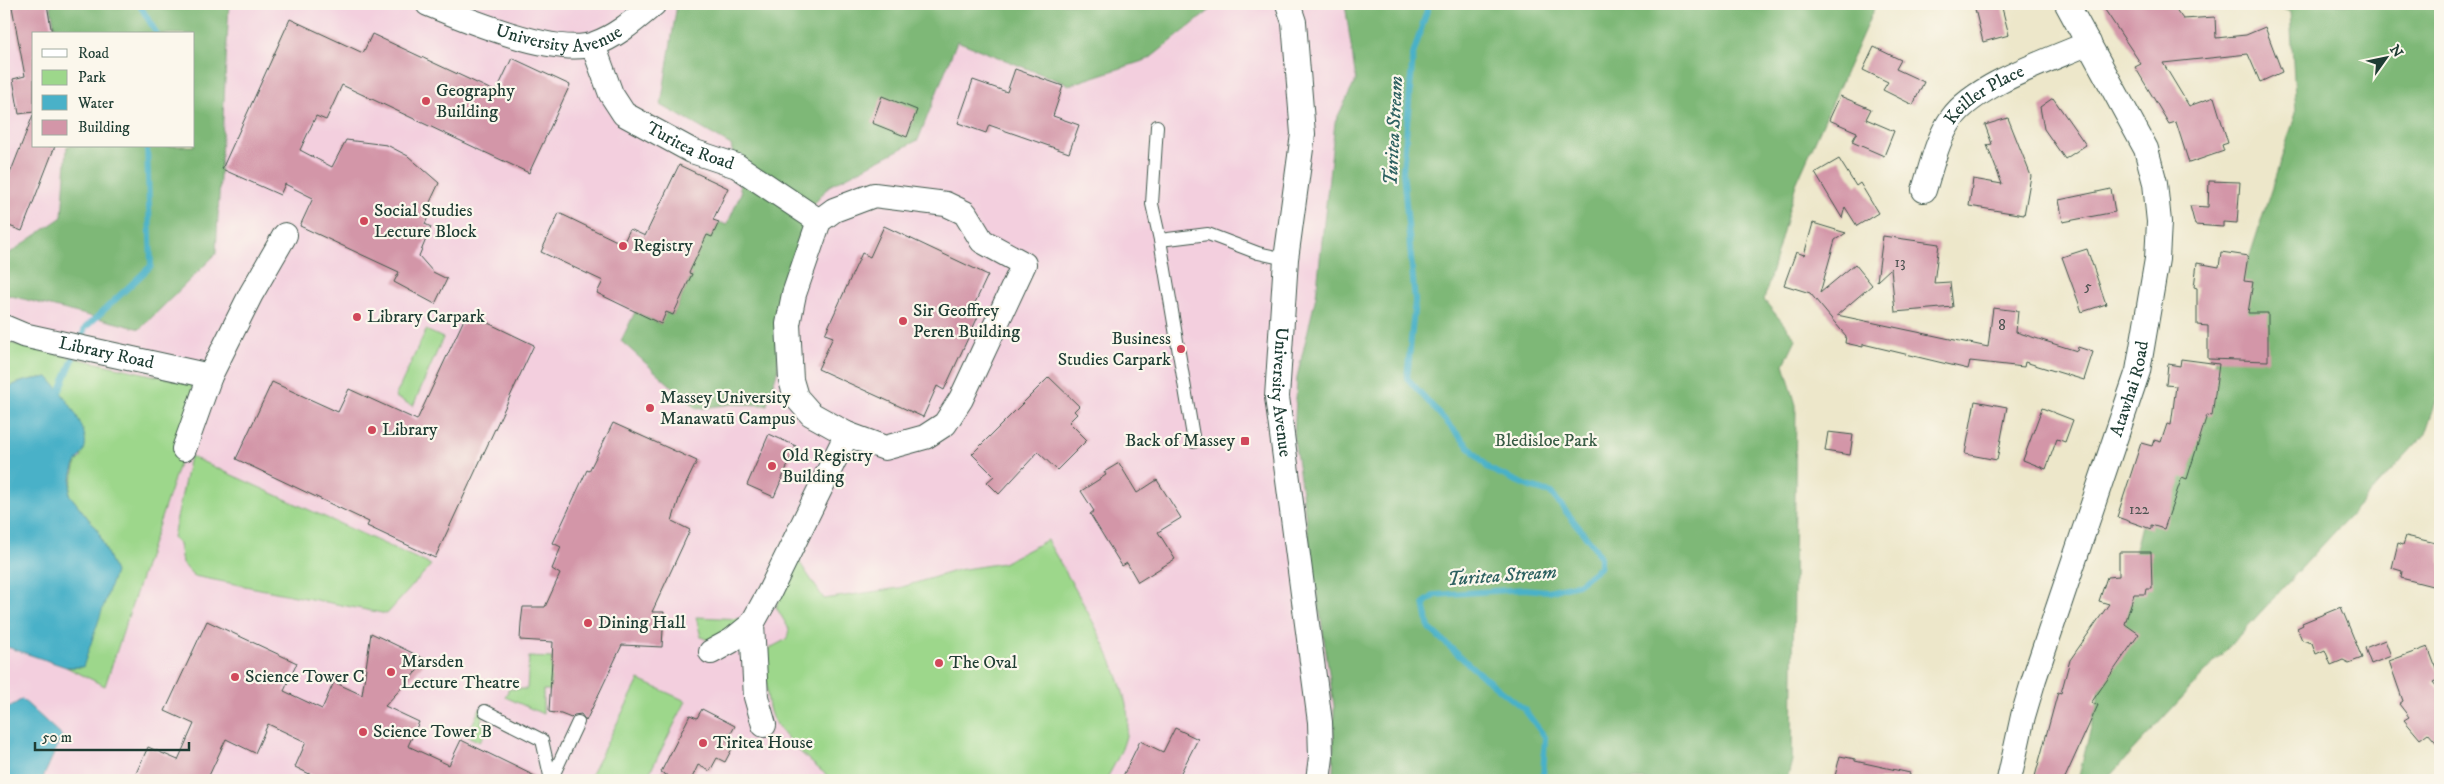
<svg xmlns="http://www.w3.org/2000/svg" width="2444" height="784" viewBox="0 0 2444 784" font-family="'IM FELL DW Pica',serif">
  <rect width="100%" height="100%" fill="#fbf7ec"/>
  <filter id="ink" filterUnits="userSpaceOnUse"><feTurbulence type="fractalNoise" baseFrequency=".02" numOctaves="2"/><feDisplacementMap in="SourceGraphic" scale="10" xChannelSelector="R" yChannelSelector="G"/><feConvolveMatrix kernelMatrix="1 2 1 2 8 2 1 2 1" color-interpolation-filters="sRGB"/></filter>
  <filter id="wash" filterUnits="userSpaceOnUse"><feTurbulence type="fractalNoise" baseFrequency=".0096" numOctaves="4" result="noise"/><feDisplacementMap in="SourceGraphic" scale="20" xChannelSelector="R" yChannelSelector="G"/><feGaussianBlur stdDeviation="1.12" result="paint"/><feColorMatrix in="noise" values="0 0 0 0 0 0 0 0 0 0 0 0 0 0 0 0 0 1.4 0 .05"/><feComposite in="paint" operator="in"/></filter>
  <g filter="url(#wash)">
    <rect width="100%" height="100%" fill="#ede7ca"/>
    <path fill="#f3cfde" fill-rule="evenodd" d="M4,4h1341l11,76 -21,42 -19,174 -19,81 -3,62 40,267 -1,74h-1329zM34,34h160v112h-160z"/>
    <g fill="#9dd78b" stroke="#5e8a60">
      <polygon points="426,330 443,338 413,406 395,397"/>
      <path d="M4,340l16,6 173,38 -9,65 -79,237 -39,-19h17l15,-136 -29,-37 7,-31 6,-6 -34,-80c-13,2 -37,4 -44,16z"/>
      <polygon points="190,456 431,565 387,614 194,576 182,563 179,544 173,537"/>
      <path d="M1047,540c23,40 90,149 80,191 -3,18 -13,34 -21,49h-272c-20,-13 -48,-40 -61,-61 -8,-14 -7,-52 -7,-69l21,-11 2,-10 -13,-22 22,-47 26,39 75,-11 59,-18 45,-7z"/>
      <polygon points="696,617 743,619 714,643 701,637"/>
      <polygon points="529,657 552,658 550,690 543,690 543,714 505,697 509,689 527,689"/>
      <polygon points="639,680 686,701 646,780 588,780"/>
      <polygon points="480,708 485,711 481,722 488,726 480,742 467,736"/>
    </g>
    <g fill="#7eb877" stroke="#4e7a56">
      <polygon points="50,4 229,4 216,254 140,329 4,294 4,257 62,217 67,146 194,146 194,34 56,34"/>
      <polygon points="677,4 1218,4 1149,59 1069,85 957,41 918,140 829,186 801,220 806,224 778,336 778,369 767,405 731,404 697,409 621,341 635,312 660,324 666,312 673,315 692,275 685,271 707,235 712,237 719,222 727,225 741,193 731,145 661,105"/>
      <polygon points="1345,4 1876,4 1796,184 1764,300 1796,339 1784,364 1796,405 1792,760 1787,780 1333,780 1334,706 1294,439 1297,377 1316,296 1335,122 1356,80"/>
      <polygon points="2272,4 2440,4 2440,389 2425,434 2106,780 2078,780 2146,505 2168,509 2296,113 2290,12"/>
    </g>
    <g fill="#49b1c8" stroke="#34777e">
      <path d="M48,377c13,14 41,49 37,70 -2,8 -6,10 -9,16 -5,8 -5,22 -7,31l29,37 17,41 -32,95h-17l-62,-21v-26l3,-9 -3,-8v-210c7,-12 31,-14 44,-16z"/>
      <polygon points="22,699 62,736 42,780 4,780 4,711"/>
    </g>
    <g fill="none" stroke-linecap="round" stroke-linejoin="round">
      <g stroke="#49b1c8" stroke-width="6">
        <polyline points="139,4 157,34"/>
        <polyline points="1429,4 1413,55 1403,171 1415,301 1407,378 1489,469 1530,487 1551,493 1593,545 1600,557 1600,567 1578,584 1548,591 1524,589 1435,595 1424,603 1429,628 1474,669 1524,709 1545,737 1543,780"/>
        <polyline points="82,336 85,328 151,266 147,146"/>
        <polyline points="60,390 73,359"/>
      </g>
    </g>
    <g id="blocks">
      <g fill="#d396a8">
        <polygon points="28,4 47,4 52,34 34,34 34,112 19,114 13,79 25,76 12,7"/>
        <polygon points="1983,4 2001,4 2009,35 1983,42 1975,9 1984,7"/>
        <polygon points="2101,4 2172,4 2183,19 2215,17 2216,38 2246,35 2265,27 2282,72 2260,82 2248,54 2163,63 2189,106 2214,97 2228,143 2222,145 2224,151 2189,163 2176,122 2169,124 2135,67 2141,64"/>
        <polygon points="290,19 363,53 372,34 496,92 512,58 570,85 529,173 342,85 326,120 316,116 300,150 332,167 346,140 387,145 408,156 439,183 424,215 428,217 425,224 431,227 419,256 433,272 447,279 435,304 394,282 399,272 300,226 313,198 285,184 280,195 222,169"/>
        <polygon points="1874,47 1901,60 1896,69 1924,82 1913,105 1883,90 1888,82 1863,70"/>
        <polygon points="1015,69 1063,86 1053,116 1079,125 1069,153 989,125 986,133 958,123 973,80 1007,92"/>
        <polygon points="882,96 917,110 907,137 872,123"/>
        <polygon points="1840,96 1871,109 1866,119 1894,131 1884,156 1852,142 1857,132 1829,120"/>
        <polygon points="2053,98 2086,145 2065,159 2044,129 2040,107"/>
        <polygon points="33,115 34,146 55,146 22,231 4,224 4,189"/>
        <polygon points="2008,118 2031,176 2024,215 1969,206 1973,179 2002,184 1987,145 1992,144 1985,125"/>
        <polygon points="1839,159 1856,186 1860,183 1878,213 1857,226 1845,207 1842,218 1815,173"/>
        <polygon points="679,165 728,188 713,220 719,222 712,237 707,235 689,273 692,274 673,315 666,312 661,324 597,293 603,281 541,252 559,213 623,244 630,229 645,236"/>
        <polygon points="2209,181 2240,182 2237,223 2223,222 2223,227 2195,225 2190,206 2208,207"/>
        <polygon points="2111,189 2115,212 2063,222 2059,200"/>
        <polygon points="1813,223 1846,233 1835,240 1820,293 1855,264 1872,285 1837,315 1988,347 1993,308 2018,311 2016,332 2077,351 2078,347 2093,352 2084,380 2025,362 2024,367 1970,361 1968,369 1863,344 1863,347 1845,343 1846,336 1810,293 1784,285 1796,252 1804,255"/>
        <polygon points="884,226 988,275 974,305 982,308 944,390 937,386 923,417 818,369 833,337 825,334 862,253 870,257"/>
        <polygon points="1883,236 1939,244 1934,283 1950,282 1953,307 1895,312 1891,268 1877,281"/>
        <polygon points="2087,249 2106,304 2082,312 2062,257"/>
        <polygon points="2221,252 2248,256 2244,281 2253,282 2248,313 2268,313 2268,361 2208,359 2208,326 2197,325 2197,288 2194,287 2197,263 2219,267"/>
        <polygon points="467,313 534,345 435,558 367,526 369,522 236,459 272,382 338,412 349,389 417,420"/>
        <polygon points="2181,359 2219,364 2212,416 2207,415 2187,479 2182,477 2164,529 2151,525 2151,529 2117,517 2141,443 2152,446 2154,440 2161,442 2167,424 2171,425 2176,386 2166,385 2168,364 2180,366"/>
        <polygon points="1049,377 1079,406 1074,411 1077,414 1069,422 1087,440 1057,470 1038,452 999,494 987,482 994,476 972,454"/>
        <polygon points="1975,401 2007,407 1997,460 1965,454"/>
        <polygon points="2042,408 2073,420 2065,442 2057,439 2046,469 2023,460"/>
        <polygon points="613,423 697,461 680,496 672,521 690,530 652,612 664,612 662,647 622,645 586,721 581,714 574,715 571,718 561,714 549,712 553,642 520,640 521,623 523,607 545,607 560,574 552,569 561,547 553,543 587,470 589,471"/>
        <polygon points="1828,432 1853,435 1850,455 1825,451"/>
        <polygon points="769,434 796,446 774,497 747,485"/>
        <polygon points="1119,463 1137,493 1157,480 1181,518 1158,532 1175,559 1138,582 1127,563 1122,566 1090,514 1094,511 1081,491 1106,475 1104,472"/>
        <polygon points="2406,536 2440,544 2440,588 2401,578 2402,571 2392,568 2398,543 2403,545"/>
        <polygon points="2119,552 2151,552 2152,589 2147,589 2146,594 2134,594 2125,624 2139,634 2091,703 2098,705 2064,780 2034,780 2058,692 2061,693 2070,660 2109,604 2099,601 2107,577 2119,576"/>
        <polygon points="2341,607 2362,658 2349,663 2343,660 2331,665 2325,650 2316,654 2312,643 2302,640 2297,628 2303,625 2302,623"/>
        <polygon points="207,621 297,663 284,691 322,709 334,682 362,695 371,633 427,660 385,706 419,722 408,746 449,765 461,740 543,780 322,780 295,767 306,742 268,724 255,753 226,739 207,780 133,780 148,747 178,760 194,724 165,711"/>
        <polygon points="2385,640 2391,656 2371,664 2365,648"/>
        <polygon points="2428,647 2440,679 2433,682 2440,691 2440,747 2428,733 2420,739 2404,720 2409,717 2399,704 2403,701 2389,661"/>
        <polygon points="702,709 735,726 727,741 734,745 725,762 717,758 710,771 698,765 691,780 666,780 668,776 661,772 690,715 697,718"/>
        <polygon points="1175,728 1198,739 1177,780 1121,780 1140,741 1163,752"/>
        <polygon points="1840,756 1855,759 1855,761 1910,773 1909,780 1834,780"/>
      </g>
    </g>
  </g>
  <g filter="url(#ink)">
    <use href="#blocks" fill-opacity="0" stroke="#3e564a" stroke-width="1"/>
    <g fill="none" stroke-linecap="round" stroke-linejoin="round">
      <defs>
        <g id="lane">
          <polyline points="1157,126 1152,204 1160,240 1208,234 1258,253 1286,259"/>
          <polyline points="1160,240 1194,442"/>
          <polyline points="485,711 542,740 551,780"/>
          <polyline points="551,780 578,722"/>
        </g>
        <g id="street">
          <path id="s1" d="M428,4c36,15 128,53 166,40 22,-7 42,-25 60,-40"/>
          <path id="s2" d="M1288,4l6,18 9,112 -17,125 -9,138 43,325 1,35 -3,23"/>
          <path id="s3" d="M593,45l18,49 13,20 68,37 45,15 82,55"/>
          <path id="s4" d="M1924,190c8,-25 13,-51 28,-72 24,-34 99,-58 137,-75"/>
          <polygon points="874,195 946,204 965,213 982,241 1024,264 961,399 945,424 925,437 885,448 847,434 811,414 796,397 791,380 788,324 794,294 819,221 834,210"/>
          <path id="s5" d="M4,327l19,8 187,41"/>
          <polyline points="184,449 210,376 251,294 285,235"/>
          <polyline points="752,624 756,697 764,725"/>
          <polyline points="711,652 731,641 752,624 769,593 847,434"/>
          <path id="s6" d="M2009,780l14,-64 11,-37 104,-308 19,-112 2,-37 -4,-39 -9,-34 -79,-145"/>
        </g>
      </defs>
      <use href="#lane" stroke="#3e564a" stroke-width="14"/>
      <use href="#street" stroke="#3e564a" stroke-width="26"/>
      <use href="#lane" stroke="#fff" stroke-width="12"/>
      <use href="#street" stroke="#fff" stroke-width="24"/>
    </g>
  </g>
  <g fill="#d1495b" stroke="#fbf7ec" stroke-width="2">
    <circle cx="426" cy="101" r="5"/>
    <circle cx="364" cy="221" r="5"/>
    <circle cx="623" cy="246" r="5"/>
    <circle cx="357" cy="317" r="5"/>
    <circle cx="903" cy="321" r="5"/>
    <circle cx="1181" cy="349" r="5"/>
    <circle cx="650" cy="408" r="5"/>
    <circle cx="372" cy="430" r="5"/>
    <rect x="1240" y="436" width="10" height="10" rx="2.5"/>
    <circle cx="772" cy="466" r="5"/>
    <circle cx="588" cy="623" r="5"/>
    <circle cx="939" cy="663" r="5"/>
    <circle cx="391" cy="672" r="5"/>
    <circle cx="235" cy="677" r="5"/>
    <circle cx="363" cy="732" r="5"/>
    <circle cx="703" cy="743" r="5"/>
  </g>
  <g text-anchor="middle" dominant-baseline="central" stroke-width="4.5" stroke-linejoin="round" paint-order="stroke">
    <g font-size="15" fill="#4c5351">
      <text x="1900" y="262">13</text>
      <text x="2088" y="286">5</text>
      <text x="2002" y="325">8</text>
      <text x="2139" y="509">122</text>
    </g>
    <g font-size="18" fill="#1f3d34" stroke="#fbf7ec">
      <text stroke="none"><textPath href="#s1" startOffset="138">University Avenue</textPath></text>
      <text stroke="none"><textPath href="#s4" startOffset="118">Keiller Place</textPath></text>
      <text stroke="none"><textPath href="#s3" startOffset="150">Turitea Road</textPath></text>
      <text stroke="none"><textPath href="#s5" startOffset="106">Library Road</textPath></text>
      <text stroke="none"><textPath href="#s6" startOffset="410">Atawhai Road</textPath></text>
      <text stroke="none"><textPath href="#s2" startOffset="391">University Avenue</textPath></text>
    </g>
    <g font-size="18" fill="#1f3d34" stroke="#fbf7ec" text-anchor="start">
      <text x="436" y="91">Geography<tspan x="436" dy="21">Building</tspan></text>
      <text x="374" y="211">Social Studies<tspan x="374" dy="21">Lecture Block</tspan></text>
      <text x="633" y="246">Registry</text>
      <text x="913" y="311">Sir Geoffrey<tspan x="913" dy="21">Peren Building</tspan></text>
      <text x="367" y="317">Library Carpark</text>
      <text x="1171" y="339" text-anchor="end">Business<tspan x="1171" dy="21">Studies Carpark</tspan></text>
      <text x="660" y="398">Massey University<tspan x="660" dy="21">Manawatū Campus</tspan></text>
      <text x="382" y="430">Library</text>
      <text x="1235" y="441" text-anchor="end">Back of Massey</text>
      <text x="782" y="456">Old Registry<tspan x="782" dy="21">Building</tspan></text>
      <text x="598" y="623">Dining Hall</text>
      <text x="401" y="662">Marsden<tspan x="401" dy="21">Lecture Theatre</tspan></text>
      <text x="949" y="663">The Oval</text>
      <text x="245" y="677">Science Tower C</text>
      <text x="373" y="732">Science Tower B</text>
      <text x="713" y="743">Tiritea House</text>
    </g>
    <g font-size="18" fill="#385c45" stroke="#fbf7ec">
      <text x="1546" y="441">Bledisloe Park</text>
    </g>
    <g font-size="19" font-style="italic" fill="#2c6060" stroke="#fbf7ec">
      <text transform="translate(1394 131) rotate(-87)">Turitea Stream</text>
      <text transform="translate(1502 576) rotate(-4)">Turitea Stream</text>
    </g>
  </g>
  <rect width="2444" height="784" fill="none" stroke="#fbf7ec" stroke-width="20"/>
  <rect x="32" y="32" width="162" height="115" fill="#fbf7ec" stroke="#a3ada2"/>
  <rect x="42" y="49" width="25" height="8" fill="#ffffff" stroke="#a3ada2"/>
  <text x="78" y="58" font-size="15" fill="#1f3d34">Road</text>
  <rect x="42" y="70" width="25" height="15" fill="#9dd78b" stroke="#a3ada2"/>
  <text x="78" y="82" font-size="15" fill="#1f3d34">Park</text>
  <rect x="42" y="95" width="25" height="15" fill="#49b1c8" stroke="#a3ada2"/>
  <text x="78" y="108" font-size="15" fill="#1f3d34">Water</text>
  <rect x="42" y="120" width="25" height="15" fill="#d396a8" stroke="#a3ada2"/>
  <text x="78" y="132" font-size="15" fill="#1f3d34">Building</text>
  <g transform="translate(2386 58) rotate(57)" stroke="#fbf7ec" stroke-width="4" paint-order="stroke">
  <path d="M0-4L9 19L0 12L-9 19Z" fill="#1f3d34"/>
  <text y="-8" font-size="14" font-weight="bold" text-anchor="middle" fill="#1f3d34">N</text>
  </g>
  <path d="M35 742v8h154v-8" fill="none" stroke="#1f3d34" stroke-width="2.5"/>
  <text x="42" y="742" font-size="15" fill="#1f3d34" stroke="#fbf7ec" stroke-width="4" paint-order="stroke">50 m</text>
</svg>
